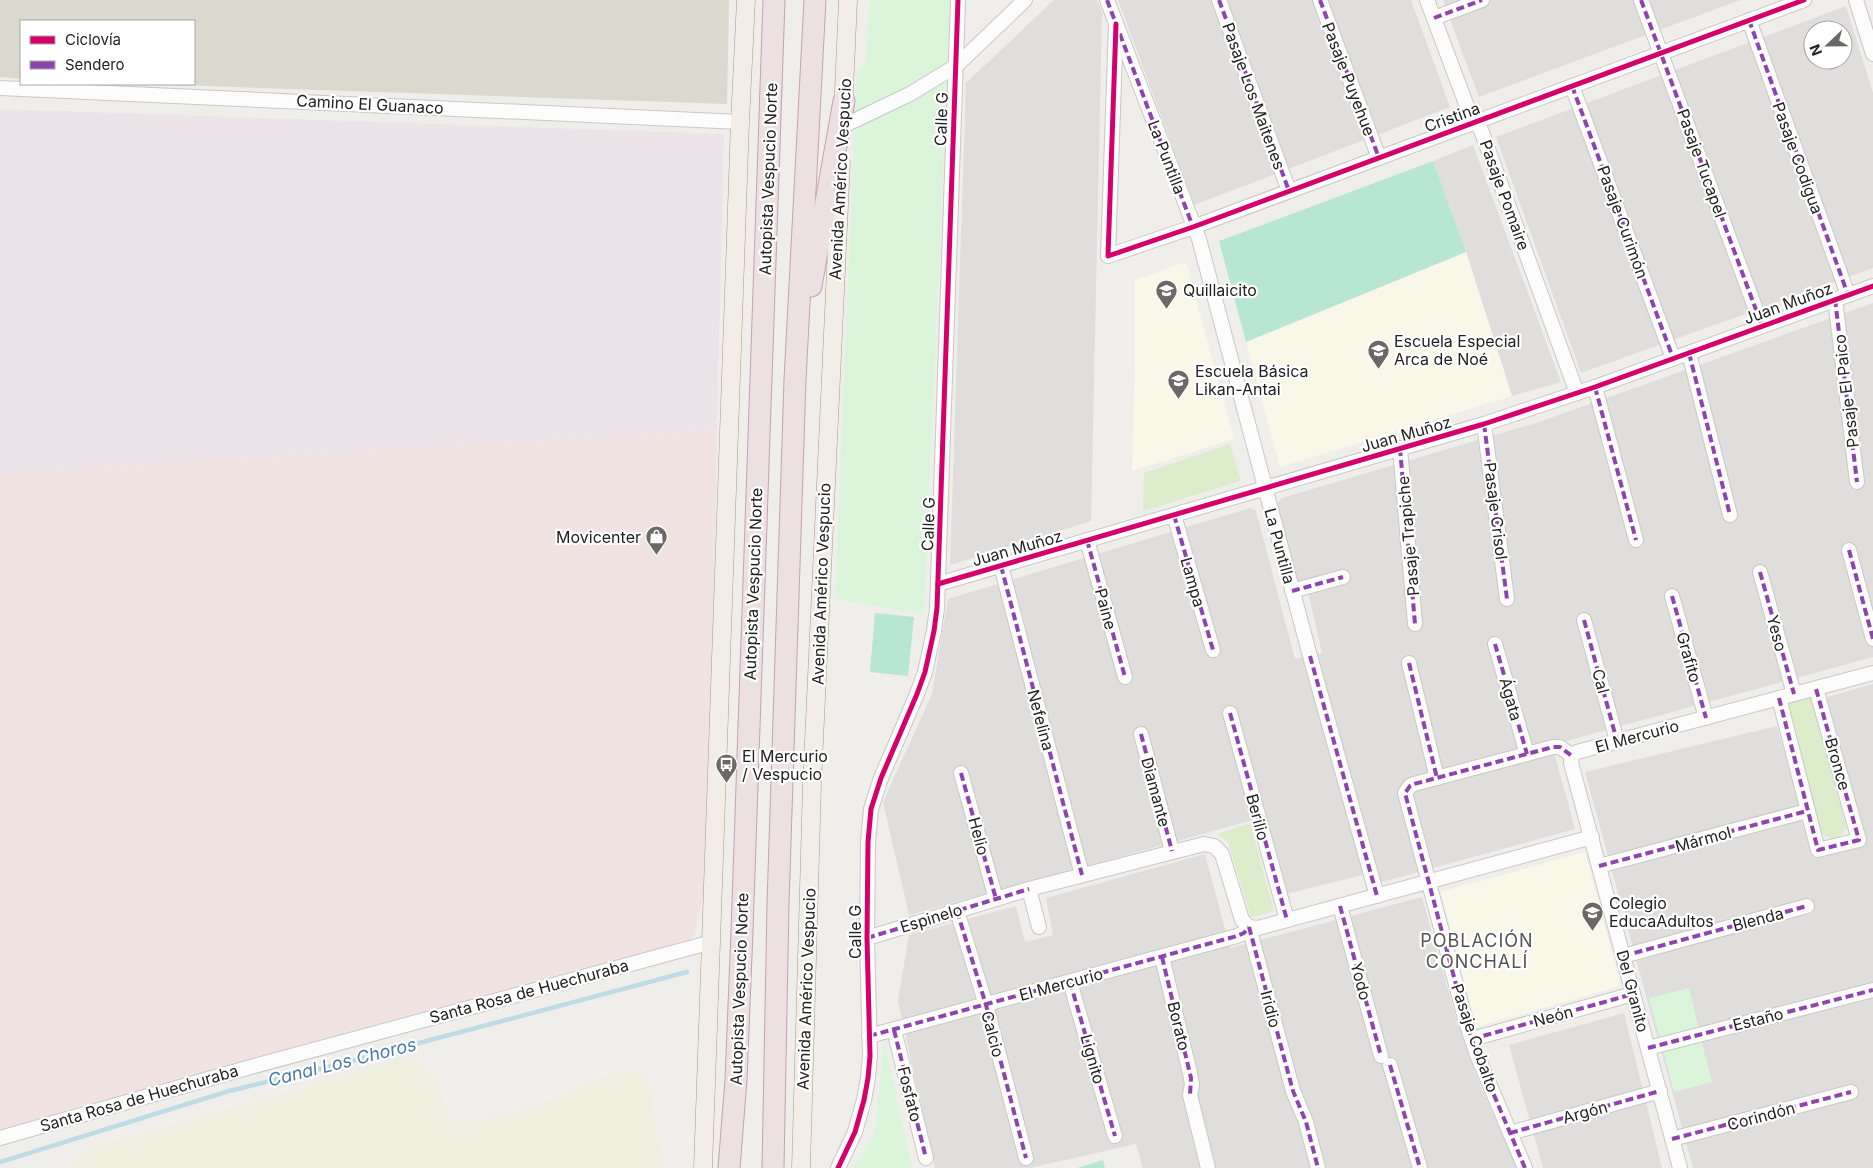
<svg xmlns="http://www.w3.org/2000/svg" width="1873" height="1168" viewBox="0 0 1873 1168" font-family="Inter,sans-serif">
  <rect width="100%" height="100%" fill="#f0eeeb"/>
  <g fill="#dfdedc" fill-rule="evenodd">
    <polygon points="1054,0 1097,0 1102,12 1091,521 950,565 966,83"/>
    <polygon points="1118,0 1411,0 1450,107 1194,205"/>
    <polygon points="1443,0 1740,0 1479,97"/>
    <path d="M1846,6l27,87v175l-292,105 -85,-236zM1813,30h30v30h-30z"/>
    <polygon points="1473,145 1561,382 1512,396 1466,252 1433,161"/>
    <polygon points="1873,303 1873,657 1552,745 1575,829 1378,883 1375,872 1286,894 1264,817 909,915 883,802 932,694 948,599 1250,508 1256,511 1295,659 1322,653 1306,583 1299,584 1295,579 1276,505 1282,498 1539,422"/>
    <polygon points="1873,684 1873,1168 1693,1168 1585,772 1777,726 1814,858 1864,844 1824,698"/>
    <polygon points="1205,854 1230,948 1422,897 1455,1015 1477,1078 1517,1168 1143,1168 1136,1144 1030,1168 935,1168 898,1001 909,935 1016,906 1025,942 1053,935 1046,898"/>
    <polygon points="1624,1013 1662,1168 1543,1168 1509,1045"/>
  </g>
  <polygon fill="#f1e3e1" points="717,430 709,876 693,938 0,1146 0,473"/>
  <polygon fill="#ede4e9" points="0,109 724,134 717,430 0,473"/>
  <g fill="#f8f7e8">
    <polygon points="1466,252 1512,396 1280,467 1246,342"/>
    <polygon points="1186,262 1234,439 1132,471 1135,359 1135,280"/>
    <polygon points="1585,852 1621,986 1476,1027 1441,892"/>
  </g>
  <polygon fill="#d9d9cd" points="0,0 729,0 727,104 148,84 194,84 194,21 21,21 21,79 0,77"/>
  <polygon fill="#efefdf" points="407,1059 416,1059 433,1076 447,1115 454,1120 468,1123 538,1106 610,1075 634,1070 647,1078 653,1094 661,1168 69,1168 72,1163 83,1153 98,1147 267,1099 386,1063"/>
  <g fill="#ddeccb">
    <polygon points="1230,444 1241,481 1143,511 1144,473"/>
    <polygon points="1811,696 1847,828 1840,836 1833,839 1821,834 1786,703"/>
    <polygon points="1250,823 1274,911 1251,917 1228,842 1218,834"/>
  </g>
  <g fill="#daf5da">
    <polygon points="869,0 950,0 924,614 835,599 857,71 866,62"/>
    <polygon points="1689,988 1699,1029 1660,1039 1649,998"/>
    <polygon points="884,1039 912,1168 854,1168 875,1132"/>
    <polygon points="1701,1040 1712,1082 1674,1092 1663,1050"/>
  </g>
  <g fill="#b7e6d2">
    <polygon points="1433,161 1466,252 1246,342 1219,241"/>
    <polygon points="875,613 914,617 908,676 870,672"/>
    <polygon points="1103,1160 1105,1168 1077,1168"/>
  </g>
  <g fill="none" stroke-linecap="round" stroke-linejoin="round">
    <polyline stroke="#bfdbe3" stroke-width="4.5" points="0,1162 229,1091 340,1064 687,972"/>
    <defs>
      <g id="minor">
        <polyline points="1107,0 1199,239 1310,656 1377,896"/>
        <polyline points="1219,0 1289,191"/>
        <polyline points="1320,0 1379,158"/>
        <polyline points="1427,0 1468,109 1481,130 1577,393"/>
        <polyline points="1641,0 1762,326"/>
        <polyline points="1856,0 1873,54"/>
        <polyline points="1434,18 1482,0"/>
        <polyline points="1749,20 1848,295"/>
        <polyline points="1116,24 1108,256 1193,227 1804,0"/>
        <polyline points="1572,86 1673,358"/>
        <polyline points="0,88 740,122"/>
        <polyline points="843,126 910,94 956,66 1025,0"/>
        <polyline points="1835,299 1857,482"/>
        <polyline points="1689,353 1730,515"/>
        <polyline points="1595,387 1636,540"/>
        <polyline points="1484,424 1507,599"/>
        <polyline points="1400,448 1415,624"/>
        <polyline points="1174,515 1213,650"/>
        <polyline points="1087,540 1125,677"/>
        <polyline points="1849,550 1873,639"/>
        <polyline points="1001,566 1082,875"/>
        <polyline points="1760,572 1794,694"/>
        <polyline points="938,584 1484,424 1595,387 1873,286"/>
        <polyline points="1292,591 1343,577"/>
        <polyline points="1672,596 1706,718"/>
        <polyline points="1584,620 1617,741"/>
        <polyline points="1495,644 1527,754"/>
        <polyline points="1409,663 1437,778"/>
        <polyline points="1779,698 1818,850 1859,840 1816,689"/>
        <polyline points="1230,713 1287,920"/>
        <polyline points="1141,734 1172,851"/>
        <polyline points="1572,756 1571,763 1680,1168"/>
        <polyline points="1572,756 1577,752 1873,673"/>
        <polyline points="961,773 996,899"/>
        <polyline points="1599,866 1807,811"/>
        <polyline points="1029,889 1039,927"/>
        <polyline points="1340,906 1381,1056"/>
        <polyline points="957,911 986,1005 1026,1158"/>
        <polyline points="1249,927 1293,1091 1306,1122 1318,1168"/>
        <polyline points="867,938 1029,889 1204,844 1214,846 1222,854 1242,920 1249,927 1258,928 1592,837"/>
        <polyline points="1623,956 1807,906"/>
        <polyline points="1162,957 1190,1073 1192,1084 1190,1095 1208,1168"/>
        <polyline points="1070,982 1115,1136"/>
        <polyline points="894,1030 926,1158"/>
        <polyline points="869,1036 1237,936 1244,933 1249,927"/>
        <polyline points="1472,1039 1633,994"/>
        <polyline points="1648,1048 1873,990"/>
        <polyline points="1390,1065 1420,1168"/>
        <polyline points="1510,1133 1660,1091"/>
        <polyline points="0,1138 247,1068 712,942"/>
        <polyline points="1672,1139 1851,1092"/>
        <polyline points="838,1168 855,1132 864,1100 868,1078 870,1056 867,938 868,842 871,809 881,778 917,694 925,672 934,631 937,608 958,0"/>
        <polyline points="1525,1168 1477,1055 1466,1022 1405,793 1410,786 1414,784 1553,747 1560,747 1572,756"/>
      </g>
      <g id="major">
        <polyline points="843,113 848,0"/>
        <polyline points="703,1168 740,122 746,0"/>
        <polyline points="801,1168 812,784 841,162"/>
      </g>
      <g id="highway">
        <polyline points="811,286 844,101"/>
        <polyline points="729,1168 736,1080 742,931 774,0"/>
        <polyline points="773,1168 778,904 795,380 815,0"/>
      </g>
    </defs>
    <use href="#minor" stroke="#c9c8c7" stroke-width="16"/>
    <use href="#major" stroke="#a79c86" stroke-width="19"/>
    <use href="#highway" stroke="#c5a2ac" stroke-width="23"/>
    <use href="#minor" stroke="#fdfcfc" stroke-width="14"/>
    <use href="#major" stroke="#f3ede7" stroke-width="18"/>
    <use href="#highway" stroke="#ece0e2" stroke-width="21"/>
    <g stroke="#8e44ad" stroke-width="4" stroke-dasharray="8 4" stroke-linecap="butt">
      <polyline points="1107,0 1193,227"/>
      <polyline points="1219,0 1289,191"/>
      <polyline points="1320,0 1379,158"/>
      <polyline points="1641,0 1762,326"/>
      <polyline points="1434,18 1482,0"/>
      <polyline points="1749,20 1848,295"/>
      <polyline points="1572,86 1673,358"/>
      <polyline points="1835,299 1857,482"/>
      <polyline points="1689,353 1730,515"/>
      <polyline points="1595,387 1636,540"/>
      <polyline points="1484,424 1507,599"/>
      <polyline points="1400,448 1415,624"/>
      <polyline points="1174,515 1213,650"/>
      <polyline points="1087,540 1125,677"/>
      <polyline points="1849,550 1873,639"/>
      <polyline points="1001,566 1082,875"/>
      <polyline points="1760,572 1794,694"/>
      <polyline points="1292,591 1343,577"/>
      <polyline points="1672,596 1706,718"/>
      <polyline points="1584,620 1617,741"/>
      <polyline points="1495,644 1527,754"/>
      <polyline points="1310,656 1377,896"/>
      <polyline points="1409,663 1437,778"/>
      <polyline points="1779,698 1818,850 1859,840 1816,689"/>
      <polyline points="1230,713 1287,920"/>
      <polyline points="1141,734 1172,851"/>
      <polyline points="961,773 996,899"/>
      <polyline points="1599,866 1807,811"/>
      <polyline points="1340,906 1381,1056"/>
      <polyline points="957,911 986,1005 1026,1158"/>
      <polyline points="1249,927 1293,1091 1306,1122 1318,1168"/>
      <polyline points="867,938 1029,889"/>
      <polyline points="1623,956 1807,906"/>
      <polyline points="1162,957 1191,1078 1190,1095"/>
      <polyline points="1070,982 1115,1136"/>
      <polyline points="894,1030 926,1158"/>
      <polyline points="869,1036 1237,936 1244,933 1249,927"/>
      <polyline points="1472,1039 1633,994"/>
      <polyline points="1648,1048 1873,990"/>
      <polyline points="1390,1065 1420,1168"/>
      <polyline points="1510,1133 1660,1091"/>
      <polyline points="1672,1139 1851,1092"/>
      <polyline points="1525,1168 1477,1055 1466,1022 1405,793 1410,786 1414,784 1553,747 1560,747 1572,756"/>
    </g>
    <defs>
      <g id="cycleway">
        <polyline points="1116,24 1108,256 1193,227 1804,0"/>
        <polyline points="938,584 1484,424 1595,387 1873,286"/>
        <polyline points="838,1168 855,1132 864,1100 868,1078 870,1056 867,938 868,842 871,809 881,778 917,694 925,672 934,631 937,608 958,0"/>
      </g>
    </defs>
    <use href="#cycleway" stroke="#fff" stroke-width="8"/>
    <use href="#cycleway" stroke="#d6006c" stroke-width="5"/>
  </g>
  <defs>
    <symbol id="school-pin" viewBox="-11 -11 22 30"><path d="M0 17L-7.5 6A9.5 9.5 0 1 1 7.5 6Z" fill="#6a6968" stroke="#fff"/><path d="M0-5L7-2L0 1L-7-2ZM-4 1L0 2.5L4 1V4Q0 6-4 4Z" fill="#fff"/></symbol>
    <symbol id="shop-pin" viewBox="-11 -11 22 30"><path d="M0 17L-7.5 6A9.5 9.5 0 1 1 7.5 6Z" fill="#6a6968" stroke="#fff"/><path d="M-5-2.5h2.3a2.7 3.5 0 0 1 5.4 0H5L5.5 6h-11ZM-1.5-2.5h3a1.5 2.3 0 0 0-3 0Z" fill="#fff"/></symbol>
    <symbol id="bus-pin" viewBox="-11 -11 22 30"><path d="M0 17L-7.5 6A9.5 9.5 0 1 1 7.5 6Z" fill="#6a6968" stroke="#fff"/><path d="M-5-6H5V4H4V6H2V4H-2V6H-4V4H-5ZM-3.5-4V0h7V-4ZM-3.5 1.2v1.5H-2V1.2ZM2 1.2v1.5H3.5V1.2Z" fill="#fff"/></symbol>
  </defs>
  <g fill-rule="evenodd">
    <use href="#school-pin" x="1154" y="278" width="25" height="34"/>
    <use href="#school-pin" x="1366" y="338" width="25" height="34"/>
    <use href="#school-pin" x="1166" y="368" width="25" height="34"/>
    <use href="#shop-pin" x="644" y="524" width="25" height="34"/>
    <use href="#bus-pin" x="714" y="752" width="25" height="34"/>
    <use href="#school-pin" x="1580" y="900" width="25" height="34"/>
  </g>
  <g text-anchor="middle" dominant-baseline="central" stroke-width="4.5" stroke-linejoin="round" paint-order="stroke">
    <g font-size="16" fill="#222" stroke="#fff">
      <text transform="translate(1349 79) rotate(69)">Pasaje Puyehue</text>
      <text transform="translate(1254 96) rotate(70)">Pasaje Los Maitenes</text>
      <text transform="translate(370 104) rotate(3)">Camino El Guanaco</text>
      <text transform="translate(1452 117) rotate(-20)">Cristina</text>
      <text transform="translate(941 119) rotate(-88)">Calle G</text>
      <text transform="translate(1167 157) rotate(69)">La Puntilla</text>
      <text transform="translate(1798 158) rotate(70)">Pasaje Codigua</text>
      <text transform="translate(1702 163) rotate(70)">Pasaje Tucapel</text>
      <text transform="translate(768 179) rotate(-88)">Autopista Vespucio Norte</text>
      <text transform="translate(840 179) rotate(-87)">Avenida Américo Vespucio</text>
      <text transform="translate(1505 195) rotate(70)">Pasaje Pomaire</text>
      <text transform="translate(1623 222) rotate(70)">Pasaje Curimón</text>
      <text transform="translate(1788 303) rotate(-20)">Juan Muñoz</text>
      <text transform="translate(1846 391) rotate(-97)">Pasaje El Paico</text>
      <text transform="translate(1406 434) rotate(-16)">Juan Muñoz</text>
      <text transform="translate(1496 511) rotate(83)">Pasaje Crisol</text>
      <text transform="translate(928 524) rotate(-88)">Calle G</text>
      <text transform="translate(1408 536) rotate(-95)">Pasaje Trapiche</text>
      <text transform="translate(1280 546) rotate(75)">La Puntilla</text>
      <text transform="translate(1017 548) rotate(-16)">Juan Muñoz</text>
      <text transform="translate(1193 582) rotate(74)">Lampa</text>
      <text transform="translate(753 584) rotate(-88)">Autopista Vespucio Norte</text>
      <text transform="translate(821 584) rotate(-88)">Avenida Américo Vespucio</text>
      <text transform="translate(1106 609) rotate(75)">Paine</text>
      <text transform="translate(1777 633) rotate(75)">Yeso</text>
      <text transform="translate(1689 657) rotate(74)">Grafito</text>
      <text transform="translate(1601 681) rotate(75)">Cal</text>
      <text transform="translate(1511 699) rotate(74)">Ágata</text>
      <text transform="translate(1041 720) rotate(75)">Nefelina</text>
      <text transform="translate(1637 736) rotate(-15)">El Mercurio</text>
      <text transform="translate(1838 764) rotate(74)">Bronce</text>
      <text transform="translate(1156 792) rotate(75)">Diamante</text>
      <text transform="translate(1258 817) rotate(75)">Berilio</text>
      <text transform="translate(979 836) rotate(75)">Helio</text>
      <text transform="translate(1703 839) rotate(-15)">Mármol</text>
      <text transform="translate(931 918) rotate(-17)">Espinelo</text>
      <text transform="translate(1758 919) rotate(-15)">Blenda</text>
      <text transform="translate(855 932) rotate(-90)">Calle G</text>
      <text transform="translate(1361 981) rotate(75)">Yodo</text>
      <text transform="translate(1061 984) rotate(-15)">El Mercurio</text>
      <text transform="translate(739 989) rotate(-88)">Autopista Vespucio Norte</text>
      <text transform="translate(806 989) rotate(-88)">Avenida Américo Vespucio</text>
      <text transform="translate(529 991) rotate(-15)">Santa Rosa de Huechuraba</text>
      <text transform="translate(1633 991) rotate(75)">Del Granito</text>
      <text transform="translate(1271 1009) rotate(75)">Iridio</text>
      <text transform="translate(1553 1016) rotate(-15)">Neón</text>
      <text transform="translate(1758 1019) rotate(-14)">Estaño</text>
      <text transform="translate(1179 1026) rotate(76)">Borato</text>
      <text transform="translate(993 1034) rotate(75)">Calcio</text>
      <text transform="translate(1475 1038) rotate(71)">Pasaje Cobalto</text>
      <text transform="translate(1093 1059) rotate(74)">Lignito</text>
      <text transform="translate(910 1094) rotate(76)">Fosfato</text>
      <text transform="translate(139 1098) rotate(-16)">Santa Rosa de Huechuraba</text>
      <text transform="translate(1585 1112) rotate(-15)">Argón</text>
      <text transform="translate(1761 1116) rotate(-15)">Corindón</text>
    </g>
    <g font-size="16" fill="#222" stroke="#fff" text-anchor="start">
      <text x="1183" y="290">Quillaicito</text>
      <text x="1394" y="341">Escuela Especial<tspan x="1394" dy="18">Arca de Noé</tspan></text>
      <text x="1195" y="371">Escuela Básica<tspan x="1195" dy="18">Likan-Antai</tspan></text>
      <text x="641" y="537" text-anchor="end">Movicenter</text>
      <text x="742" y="756">El Mercurio<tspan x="742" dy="18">/ Vespucio</tspan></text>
      <text x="1609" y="903">Colegio<tspan x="1609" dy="18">EducaAdultos</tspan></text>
    </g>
    <g font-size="18" letter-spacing="1" fill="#555" stroke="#fff">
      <text x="1477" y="940">POBLACIÓN<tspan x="1477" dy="21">CONCHALÍ</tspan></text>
    </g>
    <g font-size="18" font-style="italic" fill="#4a7aab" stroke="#fff">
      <text transform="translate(342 1062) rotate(-14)">Canal Los Choros</text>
    </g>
  </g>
  <rect x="20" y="20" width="175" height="65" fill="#ffffff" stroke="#a7a7a7"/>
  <rect x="30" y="36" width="25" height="8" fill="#d6006c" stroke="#a7a7a7"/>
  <text x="65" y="45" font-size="15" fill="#222222">Ciclovía</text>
  <rect x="30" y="61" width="25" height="8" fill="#8e44ad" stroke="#a7a7a7"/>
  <text x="65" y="70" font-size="15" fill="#222222">Sendero</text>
  <g transform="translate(1828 45) rotate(248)"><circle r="24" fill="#ffffff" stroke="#a7a7a7"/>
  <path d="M0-4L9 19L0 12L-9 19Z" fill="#6a6968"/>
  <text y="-8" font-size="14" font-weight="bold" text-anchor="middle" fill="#222222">N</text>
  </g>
</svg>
